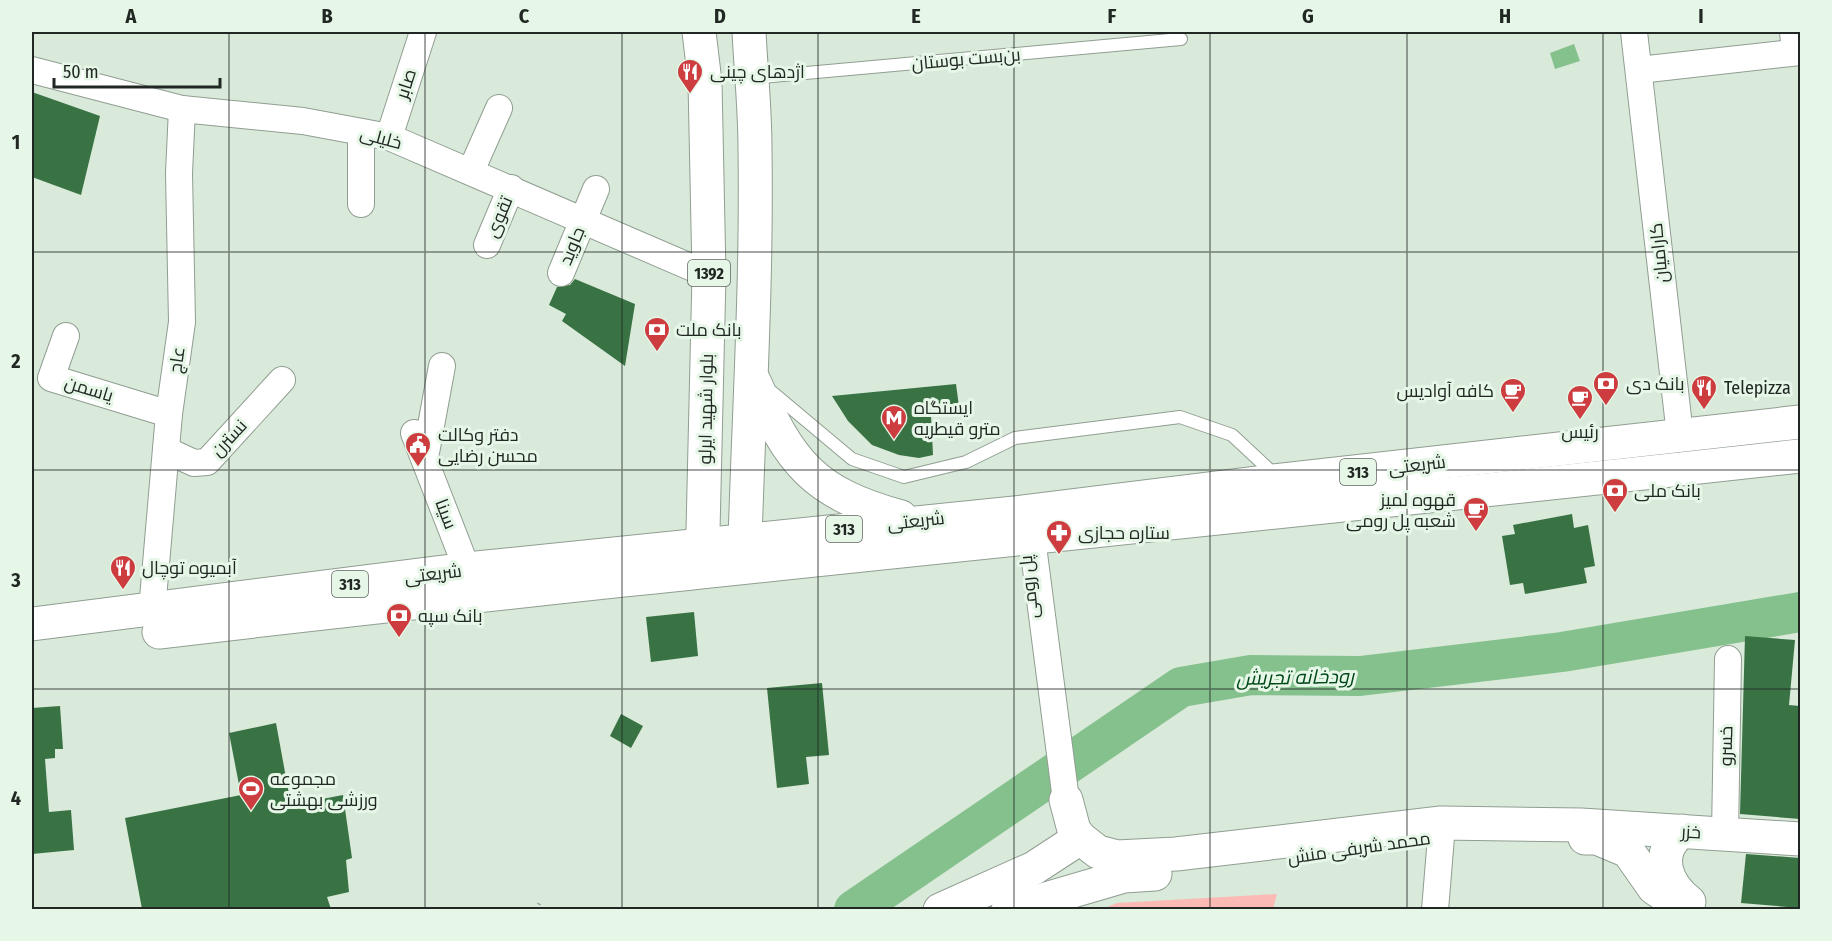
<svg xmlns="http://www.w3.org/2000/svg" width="1832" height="941" viewBox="0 0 1832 941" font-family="'Fira Sans Condensed',Cairo,sans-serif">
  <rect width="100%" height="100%" fill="#d9e9da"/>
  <polygon fill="#fcbab5" points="1277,894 1273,909 1102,909 1117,903"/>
  <polygon fill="#85c18d" points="1574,44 1580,61 1555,69 1550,53"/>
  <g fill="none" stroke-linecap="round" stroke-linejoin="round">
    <polyline stroke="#85c18d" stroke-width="40" points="854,910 1181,687 1251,675 1360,676 1562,652 1800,612"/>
  </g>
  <g fill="#397343">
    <polygon points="32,92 100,116 81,195 32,177"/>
    <polygon points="575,279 635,304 625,366 562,321 566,314 549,305 557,287 570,285"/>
    <polygon points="956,384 960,414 931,416 933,455 919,458 899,455 872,445 848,421 832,396"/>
    <polygon points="1572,514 1574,528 1588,525 1595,566 1584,568 1587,583 1525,594 1523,583 1510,585 1502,536 1515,534 1513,525"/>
    <polygon points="694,612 698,656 651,662 646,617"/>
    <polygon points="1745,636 1795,640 1789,705 1800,706 1800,819 1740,814"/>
    <polygon points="822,683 829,755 806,757 809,784 777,788 767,688"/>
    <polygon points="60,706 63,749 55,749 55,758 45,759 49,812 71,810 74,850 32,854 32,708"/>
    <polygon points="621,714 643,726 631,748 610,736"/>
    <polygon points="276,723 291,805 343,795 352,858 346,860 349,892 327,897 331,909 142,909 125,818 241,795 229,733"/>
    <polygon points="1746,854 1800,858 1800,908 1741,903"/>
  </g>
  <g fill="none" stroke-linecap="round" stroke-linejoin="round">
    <defs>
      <g id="lane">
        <polyline points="752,78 1181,39"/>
        <polyline points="772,392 852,459 904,477 966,462 1015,438 1180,417 1232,435 1275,475"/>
      </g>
      <g id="street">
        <polyline points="1634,32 1680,435"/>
        <polyline points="1793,32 1795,52"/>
        <polyline points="32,70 182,109 303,121 389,137 709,275"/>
        <polyline points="1639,70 1800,52"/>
        <polyline points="389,137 423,32"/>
        <polyline points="471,171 499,108"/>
        <polyline points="361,204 361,132"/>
        <polyline points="487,245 511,188"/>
        <polyline points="561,273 596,189"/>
        <polyline points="66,336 51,378 169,414"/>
        <polyline points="414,433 467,569"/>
        <polyline points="166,450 194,463 207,462 282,380"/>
        <polyline points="425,458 442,366"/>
        <polyline points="1026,536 1033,546 1066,800"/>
        <polyline points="152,610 169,414 182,322 179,173 182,109"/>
        <polyline points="1725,834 1728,659"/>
        <polyline points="1435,910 1441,837"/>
      </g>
      <g id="secondary">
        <polyline points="1066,800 1074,830 1080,838 1098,852 1117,857 1176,854 1441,823 1581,825 1800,839"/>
        <path d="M1682,831c-28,21 -17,52 7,71"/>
        <polyline points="1585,838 1597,838 1628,851 1654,888 1687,910"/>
        <polyline points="940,910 1034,868 1080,838"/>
        <polyline points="1008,910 1124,876 1155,874"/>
      </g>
      <g id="primary">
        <polyline points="699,32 705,82 709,275 703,531 706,566"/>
        <path d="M754,381c36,82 59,112 147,136"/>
        <path d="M747,561l-2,-21c4,-130 12,-260 10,-391 0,-39 -4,-78 -6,-117"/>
        <polyline points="32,624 467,569 1023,512 1281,480 1800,422"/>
        <path d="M159,632c546,-64 1094,-115 1641,-176"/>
      </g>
    </defs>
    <use href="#lane" stroke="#909e91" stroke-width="14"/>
    <use href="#street" stroke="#909e91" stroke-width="28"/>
    <use href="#secondary" stroke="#909e91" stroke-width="35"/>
    <use href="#primary" stroke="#909e91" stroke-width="35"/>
    <polyline stroke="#9ca99d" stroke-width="4" stroke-dasharray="1.5 4.5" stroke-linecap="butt" points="536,910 540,902"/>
    <use href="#lane" stroke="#fff" stroke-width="12"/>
    <use href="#street" stroke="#fff" stroke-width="26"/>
    <use href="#secondary" stroke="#fff" stroke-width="33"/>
    <use href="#primary" stroke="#fff" stroke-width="33"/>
  </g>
  <path fill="none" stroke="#212722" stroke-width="1.5" stroke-opacity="0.55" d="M229,32v878M425,32v878M622,32v878M818,32v878M1014,32v878M1210,32v878M1407,32v878M1603,32v878M32,252h1768M32,470h1768M32,689h1768"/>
  <defs>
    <symbol id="restaurant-pin" viewBox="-11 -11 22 30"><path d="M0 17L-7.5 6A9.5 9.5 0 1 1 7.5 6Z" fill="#cd3d40" stroke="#e6f6e7"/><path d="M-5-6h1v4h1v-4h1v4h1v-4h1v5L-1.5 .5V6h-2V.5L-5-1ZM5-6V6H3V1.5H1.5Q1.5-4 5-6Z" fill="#fff"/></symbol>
    <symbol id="bank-pin" viewBox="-11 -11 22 30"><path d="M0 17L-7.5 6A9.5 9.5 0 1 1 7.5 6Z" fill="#cd3d40" stroke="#e6f6e7"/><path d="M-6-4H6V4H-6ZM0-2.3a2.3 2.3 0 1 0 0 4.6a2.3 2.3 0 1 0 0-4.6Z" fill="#fff"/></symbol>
    <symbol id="cafe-pin" viewBox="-11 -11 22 30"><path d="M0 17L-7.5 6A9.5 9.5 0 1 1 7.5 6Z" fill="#cd3d40" stroke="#e6f6e7"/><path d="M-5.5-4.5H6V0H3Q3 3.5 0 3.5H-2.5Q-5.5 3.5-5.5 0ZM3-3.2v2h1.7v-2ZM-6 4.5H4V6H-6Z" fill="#fff"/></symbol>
    <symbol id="metro-pin" viewBox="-11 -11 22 30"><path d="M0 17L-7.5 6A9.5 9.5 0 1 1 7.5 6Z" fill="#cd3d40" stroke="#e6f6e7"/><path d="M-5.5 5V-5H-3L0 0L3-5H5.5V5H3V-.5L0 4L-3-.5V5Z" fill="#fff"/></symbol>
    <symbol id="civic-pin" viewBox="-11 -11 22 30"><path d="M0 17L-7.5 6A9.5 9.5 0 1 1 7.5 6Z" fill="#cd3d40" stroke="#e6f6e7"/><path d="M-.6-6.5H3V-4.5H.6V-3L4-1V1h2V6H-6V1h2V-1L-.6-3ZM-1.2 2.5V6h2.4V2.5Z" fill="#fff"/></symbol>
    <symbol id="pharmacy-pin" viewBox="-11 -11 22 30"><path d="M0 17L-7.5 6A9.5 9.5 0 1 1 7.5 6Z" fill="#cd3d40" stroke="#e6f6e7"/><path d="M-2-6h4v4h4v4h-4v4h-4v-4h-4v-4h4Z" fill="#fff"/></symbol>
    <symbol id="stadium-pin" viewBox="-11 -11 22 30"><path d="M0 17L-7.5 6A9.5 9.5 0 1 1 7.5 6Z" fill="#cd3d40" stroke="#e6f6e7"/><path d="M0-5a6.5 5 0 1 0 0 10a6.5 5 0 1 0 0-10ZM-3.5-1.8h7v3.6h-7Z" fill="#fff"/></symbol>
  </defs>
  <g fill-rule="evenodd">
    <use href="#restaurant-pin" x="675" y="57" width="30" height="40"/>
    <use href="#bank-pin" x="642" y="315" width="30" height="40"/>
    <use href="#bank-pin" x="1591" y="369" width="30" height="40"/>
    <use href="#restaurant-pin" x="1689" y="373" width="30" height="40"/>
    <use href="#cafe-pin" x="1498" y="376" width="30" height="40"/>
    <use href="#cafe-pin" x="1565" y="383" width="30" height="40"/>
    <use href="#metro-pin" x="879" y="403" width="30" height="40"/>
    <use href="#civic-pin" x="403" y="430" width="30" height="40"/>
    <use href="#bank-pin" x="1600" y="476" width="30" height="40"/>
    <use href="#cafe-pin" x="1461" y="495" width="30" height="40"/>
    <use href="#pharmacy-pin" x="1044" y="518" width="30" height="40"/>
    <use href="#restaurant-pin" x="108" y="553" width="30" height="40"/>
    <use href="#bank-pin" x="384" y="601" width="30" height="40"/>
    <use href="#stadium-pin" x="236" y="774" width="30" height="40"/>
  </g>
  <g text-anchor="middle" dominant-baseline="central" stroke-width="6" stroke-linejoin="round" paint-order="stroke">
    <g fill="#e6f6e7" stroke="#5c655d" stroke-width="1.5">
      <rect x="688" y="260" width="42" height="26" rx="4.5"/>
      <rect x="1340" y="459" width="36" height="26" rx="4.5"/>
      <rect x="826" y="516" width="36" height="26" rx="4.5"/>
      <rect x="332" y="571" width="36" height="26" rx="4.5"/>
    </g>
    <g font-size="16" font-weight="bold" fill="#212722">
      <text x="709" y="273">1392</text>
      <text x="1358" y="472">313</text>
      <text x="844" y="529">313</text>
      <text x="350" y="584">313</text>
    </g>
    <g font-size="18" fill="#212722" stroke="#e6f6e7">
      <text transform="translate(966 59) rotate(-5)">بن‌بست بوستان</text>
      <text transform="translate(406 84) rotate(-72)">صابر</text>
      <text transform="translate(381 138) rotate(15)">خلیلی</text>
      <text transform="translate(499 217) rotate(-67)">تقوی</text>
      <text transform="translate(572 246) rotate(-68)">جاوید</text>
      <text transform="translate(1659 253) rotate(-96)">کارامیان</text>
      <text transform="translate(177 360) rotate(-82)">عاج</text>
      <text transform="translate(89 389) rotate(17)">یاسمن</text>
      <text transform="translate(706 409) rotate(-89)">بلوار شهید ایرلو</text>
      <text transform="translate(229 438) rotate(-47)">نسترن</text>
      <text transform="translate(1417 465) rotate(-7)">شریعتی</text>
      <text transform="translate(446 514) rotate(69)">سینا</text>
      <text transform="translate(916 521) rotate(-6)">شریعتی</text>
      <text transform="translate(433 574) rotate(-7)">شریعتی</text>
      <text transform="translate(1029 587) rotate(-96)">پل رومی</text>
      <text transform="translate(1726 746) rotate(-89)">خسرو</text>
      <text transform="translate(1691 832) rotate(3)">خزر</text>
      <text transform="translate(1359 848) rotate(-8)">محمد شریفی منش</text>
    </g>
    <g font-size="18" fill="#212722" stroke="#e6f6e7" text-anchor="start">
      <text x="710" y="72">اژدهای چینی</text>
      <text x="676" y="330">بانک ملت</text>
      <text x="1626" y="384">بانک دی</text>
      <text x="1724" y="388">Telepizza</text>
      <text x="1494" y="391" text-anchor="end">کافه آوادیس</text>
      <text x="914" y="408">ایستگاه<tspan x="914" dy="21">مترو قیطریه</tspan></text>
      <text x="1580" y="432" text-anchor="middle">رئیس</text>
      <text x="438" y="435">دفتر وکالت<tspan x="438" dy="21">محسن رضایی</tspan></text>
      <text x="1634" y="491">بانک ملی</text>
      <text x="1456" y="500" text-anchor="end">قهوه لمیز<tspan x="1456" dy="21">شعبه پل رومی</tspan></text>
      <text x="1078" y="533">ستاره حجازی</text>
      <text x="142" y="568">آبمیوه توچال</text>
      <text x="418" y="616">بانک سپه</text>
      <text x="270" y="779">مجموعه<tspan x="270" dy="21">ورزشی بهشتی</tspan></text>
    </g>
    <g font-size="20" font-style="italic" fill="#014919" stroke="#e6f6e7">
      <text transform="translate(1295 677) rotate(-1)">رودخانه تجریش</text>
    </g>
  </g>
  <rect width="1832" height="941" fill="none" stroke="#e6f6e7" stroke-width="66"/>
  <path d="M54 78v9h166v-9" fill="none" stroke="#212722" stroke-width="3"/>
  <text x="63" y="78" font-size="18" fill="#212722" stroke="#e6f6e7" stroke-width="4.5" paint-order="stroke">50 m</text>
  <rect x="33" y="33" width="1766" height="875" fill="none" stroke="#212722" stroke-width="2"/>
  <g font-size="20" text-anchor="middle" font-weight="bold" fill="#212722">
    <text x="131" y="23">A</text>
    <text x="327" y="23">B</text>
    <text x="524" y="23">C</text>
    <text x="720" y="23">D</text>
    <text x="916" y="23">E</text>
    <text x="1112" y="23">F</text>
    <text x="1308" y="23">G</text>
    <text x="1505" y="23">H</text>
    <text x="1701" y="23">I</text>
    <text x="16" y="149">1</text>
    <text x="16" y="368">2</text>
    <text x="16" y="587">3</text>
    <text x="16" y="805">4</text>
  </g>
</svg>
